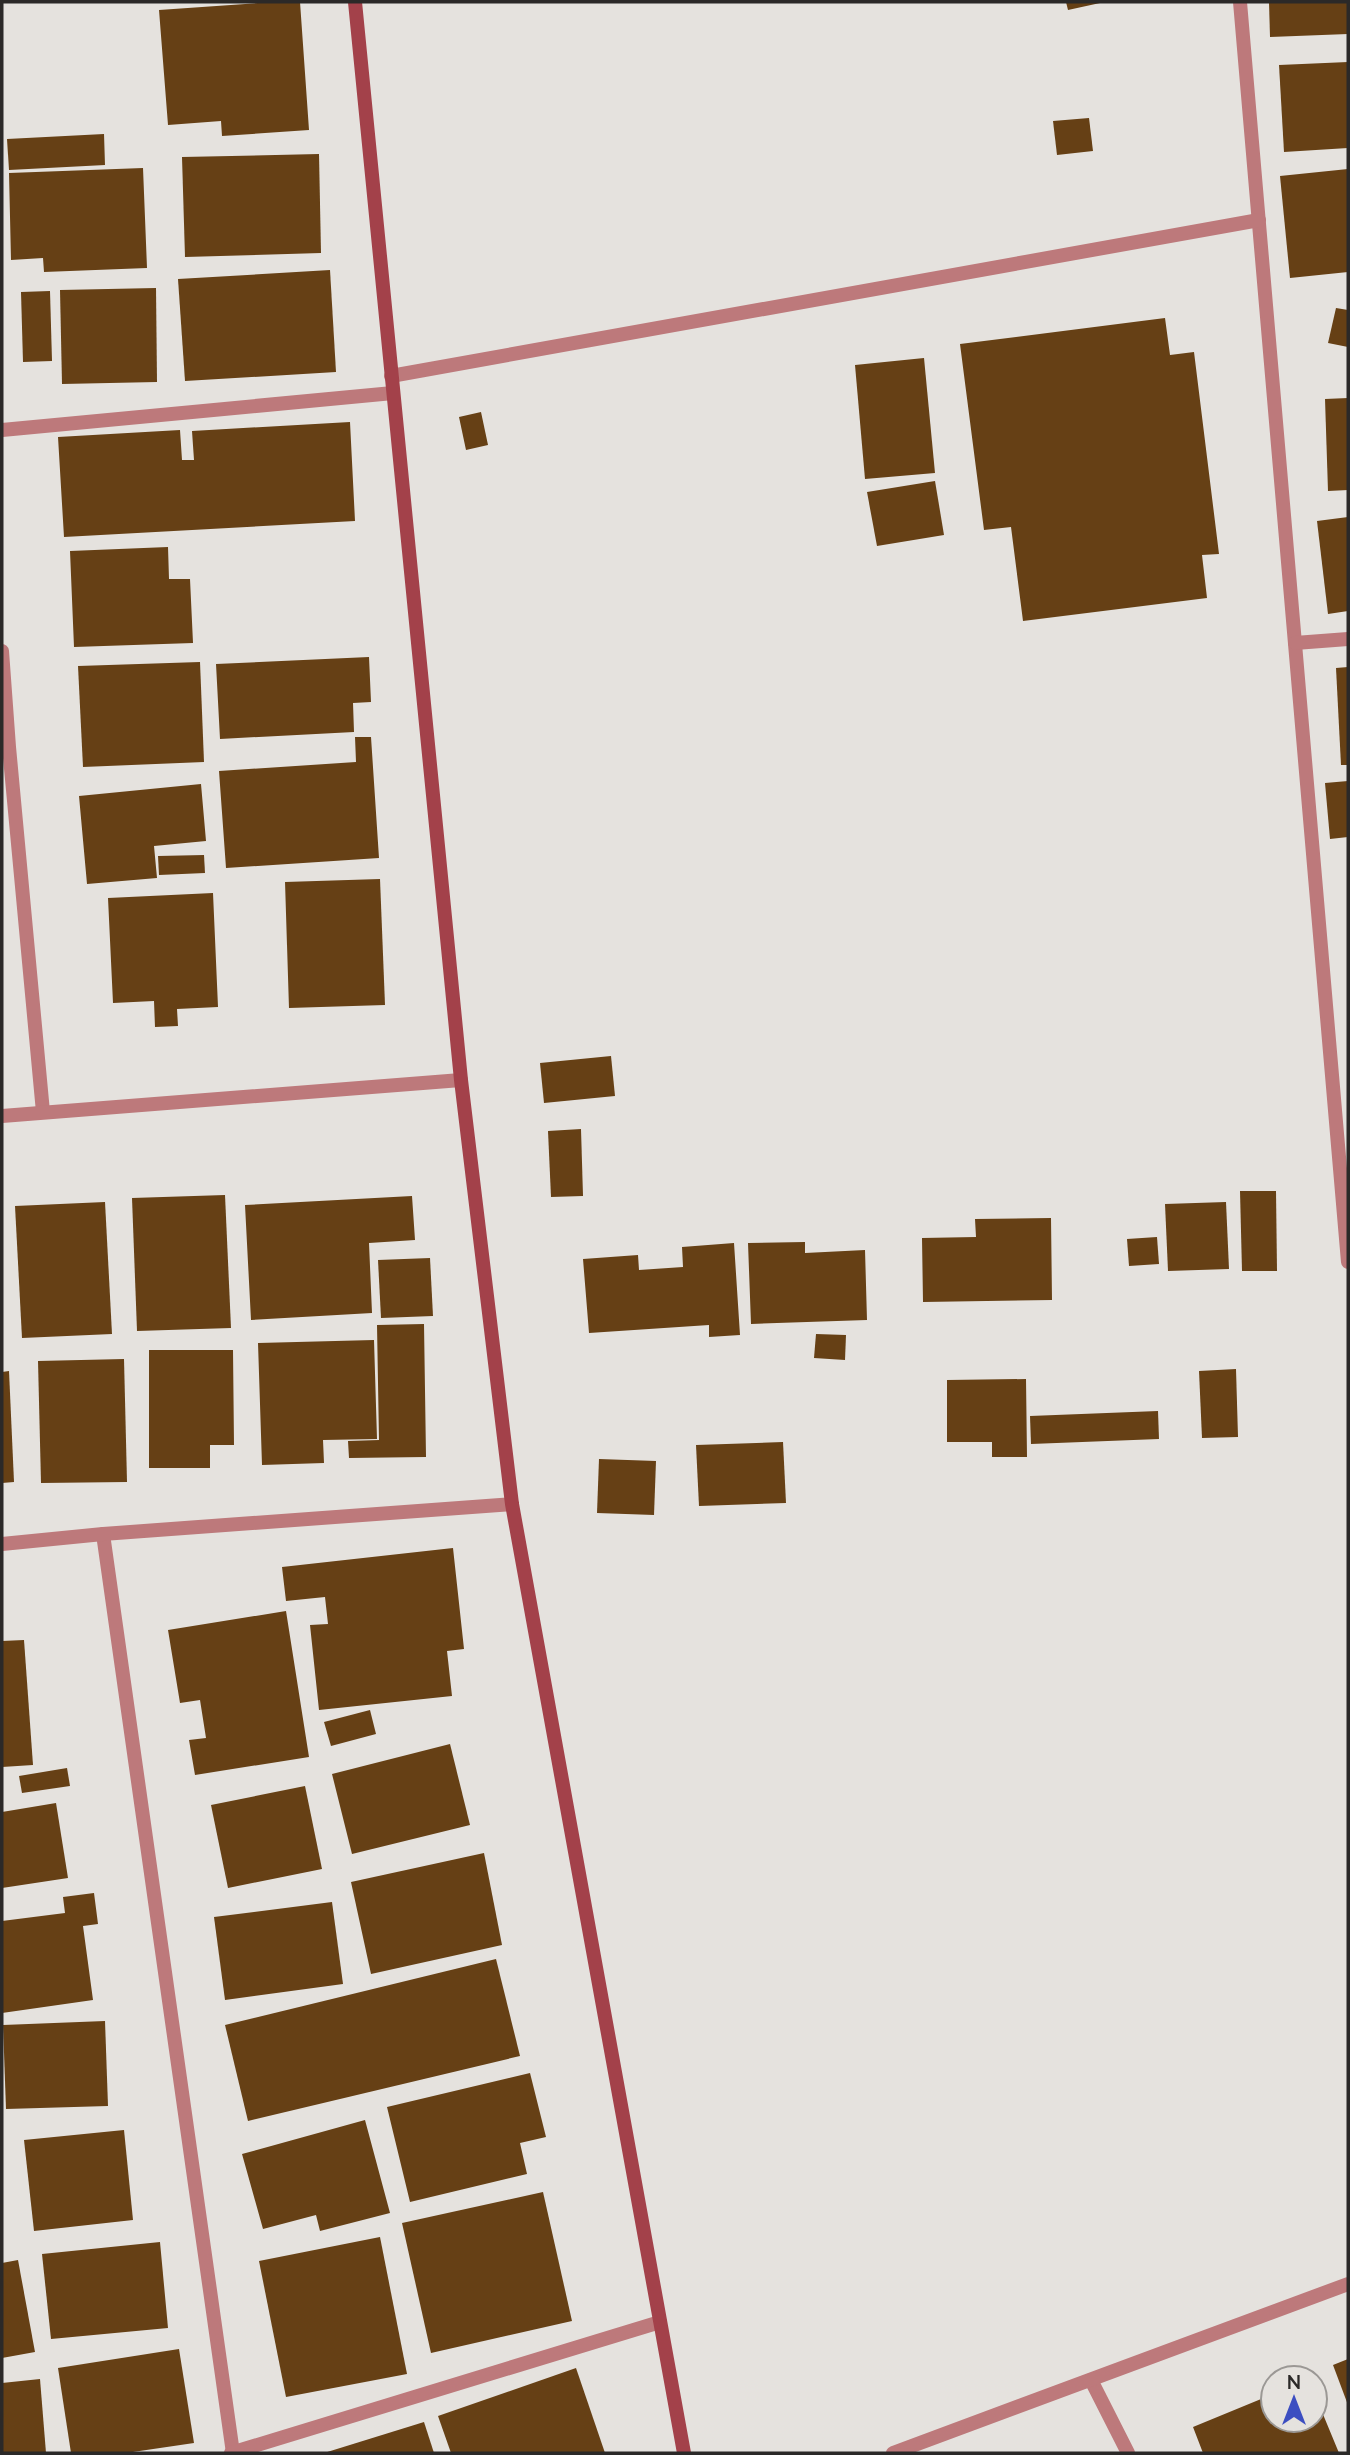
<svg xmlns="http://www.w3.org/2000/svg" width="1350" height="2455" viewBox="0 0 1350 2455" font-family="Mulish,sans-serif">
  <rect width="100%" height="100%" fill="#e5e2de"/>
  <g fill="#664015">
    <polygon points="273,2 300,2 309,130 222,136 221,121 168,125 159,10"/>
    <polygon points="1066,2 1100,2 1100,3 1068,10"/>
    <polygon points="1269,2 1348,2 1348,34 1270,37"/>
    <polygon points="1348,62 1348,148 1284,152 1279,65"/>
    <polygon points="1089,118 1093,151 1057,155 1053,121"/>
    <polygon points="104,134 105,165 9,170 7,139"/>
    <polygon points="319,154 321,253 185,257 182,157"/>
    <polygon points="143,168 147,268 44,272 43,258 11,260 9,173"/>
    <polygon points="1348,169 1348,272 1290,278 1280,176"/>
    <polygon points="330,270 336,372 185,381 178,279"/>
    <polygon points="156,288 157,382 62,384 60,290"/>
    <polygon points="50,291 52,361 23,362 21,292"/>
    <polygon points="1336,308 1348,310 1348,347 1328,343"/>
    <polygon points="1165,318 1170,355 1194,352 1219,554 1202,555 1207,598 1023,621 1011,527 984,530 960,344"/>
    <polygon points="924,358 935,473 865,479 855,365"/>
    <polygon points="1348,398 1348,490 1328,491 1325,399"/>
    <polygon points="481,412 488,445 466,450 459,417"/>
    <polygon points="350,422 355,521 64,537 58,437 180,430 182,460 194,460 192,431"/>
    <polygon points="935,481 944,535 877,546 867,492"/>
    <polygon points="1348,517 1348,611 1328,614 1317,521"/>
    <polygon points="168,547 169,579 190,579 193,643 74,647 70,551"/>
    <polygon points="369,657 371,702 353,703 354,732 220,739 216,664"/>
    <polygon points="200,662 204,762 83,767 78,666"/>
    <polygon points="1348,667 1348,765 1341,765 1336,668"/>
    <polygon points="355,737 371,737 379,858 226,868 219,771 356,762"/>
    <polygon points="1348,781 1348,837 1330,839 1325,783"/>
    <polygon points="201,784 206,841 154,846 157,878 87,884 79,796"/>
    <polygon points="204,855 205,873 159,875 158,856"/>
    <polygon points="380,879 385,1005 289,1008 285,882"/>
    <polygon points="213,893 218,1007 177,1009 178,1026 155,1027 154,1001 113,1003 108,898"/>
    <polygon points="611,1056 615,1096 544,1103 540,1063"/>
    <polygon points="581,1129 583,1196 551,1197 548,1131"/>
    <polygon points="1240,1191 1276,1191 1277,1271 1242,1271"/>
    <polygon points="225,1195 231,1328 137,1331 132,1198"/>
    <polygon points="412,1196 415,1240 369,1243 372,1313 251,1320 245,1205"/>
    <polygon points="105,1202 112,1334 22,1338 15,1206"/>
    <polygon points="1226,1202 1229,1269 1168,1271 1165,1204"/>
    <polygon points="1051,1218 1052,1300 923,1302 922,1238 976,1237 975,1219"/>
    <polygon points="1157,1237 1159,1264 1129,1266 1127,1239"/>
    <polygon points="805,1242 805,1253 865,1250 867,1320 751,1324 748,1243"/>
    <polygon points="734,1243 740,1335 709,1337 709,1325 589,1333 583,1259 638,1255 639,1270 683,1267 682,1247"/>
    <polygon points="430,1258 433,1316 381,1318 378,1260"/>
    <polygon points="424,1324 426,1457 349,1458 348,1441 379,1440 377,1325"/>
    <polygon points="816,1334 846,1335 845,1360 814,1358"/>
    <polygon points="374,1340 377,1439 323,1440 324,1463 262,1465 258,1343"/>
    <polygon points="149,1350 233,1350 234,1445 210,1445 210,1468 149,1468"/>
    <polygon points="124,1359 127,1482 41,1483 38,1361"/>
    <polygon points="1236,1369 1238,1437 1202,1438 1199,1371"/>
    <polygon points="9,1371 14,1482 2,1483 2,1372"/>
    <polygon points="1026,1379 1027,1457 992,1457 992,1442 947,1442 947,1380"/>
    <polygon points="1158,1411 1159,1439 1031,1444 1030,1416"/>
    <polygon points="783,1442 786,1503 699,1506 696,1445"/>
    <polygon points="599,1459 656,1461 654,1515 597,1513"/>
    <polygon points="453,1548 464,1649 447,1651 452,1696 319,1710 310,1625 328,1624 325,1597 286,1601 282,1567"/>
    <polygon points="286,1611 309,1757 195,1775 189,1740 206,1738 200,1700 180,1703 168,1630"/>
    <polygon points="24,1640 33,1765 2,1767 2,1641"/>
    <polygon points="370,1710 376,1734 331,1746 324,1722"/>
    <polygon points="450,1744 470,1825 352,1854 332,1774"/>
    <polygon points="67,1768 70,1786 22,1793 19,1776"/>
    <polygon points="305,1786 322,1869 228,1888 211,1805"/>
    <polygon points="56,1803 68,1878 2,1888 2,1812"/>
    <polygon points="484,1853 502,1945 371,1974 351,1882"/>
    <polygon points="94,1893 98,1924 83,1926 93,2000 2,2013 2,1921 65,1913 63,1897"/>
    <polygon points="332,1902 343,1984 225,2000 214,1917"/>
    <polygon points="496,1959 520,2056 248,2121 225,2025"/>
    <polygon points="105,2021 108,2106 6,2109 3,2025"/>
    <polygon points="530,2073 546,2137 520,2143 527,2174 410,2202 387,2107"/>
    <polygon points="365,2120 390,2213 320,2231 316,2215 263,2229 242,2154"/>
    <polygon points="124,2130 133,2220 34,2231 24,2140"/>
    <polygon points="543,2192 572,2321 431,2353 402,2223"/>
    <polygon points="380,2237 407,2374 286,2397 259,2261"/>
    <polygon points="160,2242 168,2328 51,2339 42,2254"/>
    <polygon points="18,2260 35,2352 2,2358 2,2263"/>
    <polygon points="179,2349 194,2443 126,2453 71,2453 58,2368"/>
    <polygon points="1348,2359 1348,2405 1333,2365"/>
    <polygon points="576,2368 605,2453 451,2453 438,2416"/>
    <polygon points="40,2379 46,2453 2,2453 2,2383"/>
    <polygon points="1273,2394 1273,2420 1315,2420 1315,2395 1339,2453 1203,2453 1193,2427"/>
    <polygon points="424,2422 434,2453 324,2453"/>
  </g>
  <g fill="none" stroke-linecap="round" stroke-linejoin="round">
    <g stroke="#bd797b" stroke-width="14">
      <polyline points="1240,2 1348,1262"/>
      <polyline points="391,376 1259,220"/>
      <polyline points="2,430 393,393"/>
      <polyline points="1295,643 1348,639"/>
      <polyline points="2,651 9,747 43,1112"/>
      <polyline points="2,1116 461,1080"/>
      <polyline points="103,1534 233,2453"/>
      <polyline points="2,1544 103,1534 512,1504"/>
      <polyline points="1091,2380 1128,2453"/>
      <polyline points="231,2453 660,2322"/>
      <polyline points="893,2453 1348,2284"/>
    </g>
    <polyline stroke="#a3414a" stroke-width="14" points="355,2 461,1080 512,1504 684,2453"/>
  </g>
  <rect width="1350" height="2455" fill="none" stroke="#2b2928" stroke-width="7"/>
  <g transform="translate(1294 2399)"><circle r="33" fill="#e5e2de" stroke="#9b9895" stroke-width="2"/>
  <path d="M0-5L12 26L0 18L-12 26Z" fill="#3c4ec1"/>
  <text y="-10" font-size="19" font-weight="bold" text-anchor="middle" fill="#2b2928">N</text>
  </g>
</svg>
